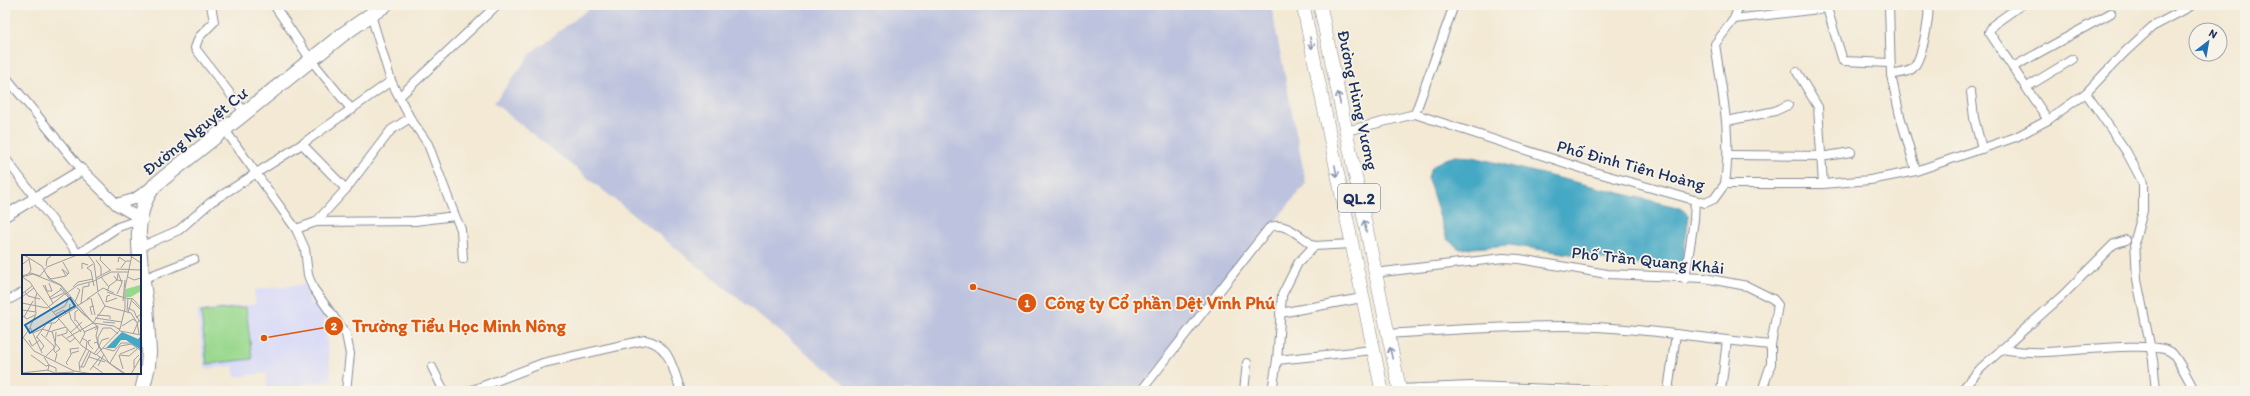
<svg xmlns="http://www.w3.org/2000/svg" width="2250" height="396" viewBox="0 0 2250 396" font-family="Itim,sans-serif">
  <rect width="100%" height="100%" fill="#f7f3e8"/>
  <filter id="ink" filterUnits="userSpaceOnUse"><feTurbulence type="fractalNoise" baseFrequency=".025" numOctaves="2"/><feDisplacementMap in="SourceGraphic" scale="8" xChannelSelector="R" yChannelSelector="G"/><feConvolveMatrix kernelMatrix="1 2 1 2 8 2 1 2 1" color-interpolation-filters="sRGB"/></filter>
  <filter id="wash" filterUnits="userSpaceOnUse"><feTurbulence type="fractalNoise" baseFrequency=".012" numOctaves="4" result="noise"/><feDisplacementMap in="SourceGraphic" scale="16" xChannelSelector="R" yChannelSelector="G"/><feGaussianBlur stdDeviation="0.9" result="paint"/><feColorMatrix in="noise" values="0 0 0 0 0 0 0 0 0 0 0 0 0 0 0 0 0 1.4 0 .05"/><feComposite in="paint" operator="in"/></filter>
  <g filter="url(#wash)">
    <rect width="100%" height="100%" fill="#f3e9d4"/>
    <polygon fill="#d5d8f9" points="307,284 309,303 322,302 332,381 305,384 306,391 268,391 266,373 235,377 233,366 205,369 197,311 256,304 254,290"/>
    <polygon fill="#bdc3de" points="594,5 1271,5 1306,183 1139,391 854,391 494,103 533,51"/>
    <polygon fill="#98d88d" stroke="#5a8476" points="246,307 252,359 207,364 201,312"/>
    <path fill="#45a8c4" stroke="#306c91" d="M1455,156l18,1 208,51 8,8 -7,50 -6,4 -166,-25 -50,4 -13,-10 -19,-60c2,-16 13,-18 27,-23z"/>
  </g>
  <g filter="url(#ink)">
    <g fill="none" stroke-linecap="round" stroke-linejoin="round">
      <defs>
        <g id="minor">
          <polyline points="211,5 214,22 199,37 195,48 245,113"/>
          <polyline points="274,5 311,60 352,110"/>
          <polyline points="1889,5 1891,75 1900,116 1916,171"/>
          <polyline points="2021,5 1993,25 1989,32 2048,120"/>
          <polyline points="1734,19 1827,8 1843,61 1890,63"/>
          <polyline points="2013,67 2111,13"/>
          <polyline points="1797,72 1818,107 1823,184"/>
          <path d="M1891,75c6,-2 16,-2 21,-6 10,-8 18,-52 16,-64"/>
          <polyline points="5,76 82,170"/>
          <polyline points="2027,87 2073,59"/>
          <polyline points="1971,92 1974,118 1982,149"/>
          <polyline points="2086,93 2126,151 2143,183 2143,211 2135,240 2137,280 2153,360 2156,391"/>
          <polyline points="400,96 497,5"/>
          <polyline points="1415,114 1454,5"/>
          <polyline points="1727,121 1775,111 1788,105"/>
          <polyline points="225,130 296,229 305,249 308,275 313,288 346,334 350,354 346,391"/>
          <polyline points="1346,131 1415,114 1587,170 1705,203 1714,199 1725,184 1823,184 1870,180 1916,171 2016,137 2048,120 2086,93 2125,52 2152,27 2193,5"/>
          <polyline points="302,144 346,189"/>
          <polyline points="1729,155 1827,156 1851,152"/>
          <polyline points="5,158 78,254"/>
          <path d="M1725,184c7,-50 -3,-92 -10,-140l19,-25 5,-14"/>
          <polyline points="455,216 461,229 463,259"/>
          <polyline points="316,222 346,189 391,130 410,118"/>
          <polyline points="296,229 316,222 415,221 455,216 428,144 410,118 391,81 371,15"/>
          <polyline points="140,247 179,230 211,202 302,144 391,81"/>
          <polyline points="75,256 118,227 141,219"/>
          <polyline points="1374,273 1503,258 1519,259 1607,274 1704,278 1747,286 1773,299 1778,305 1771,345 1771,364 1762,391"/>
          <polyline points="1685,279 1694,220 1695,200"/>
          <polyline points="140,280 194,259"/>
          <polyline points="5,302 23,292"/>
          <polyline points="1280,313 1362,298"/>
          <path d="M1387,334c60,-4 119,-8 179,-8 68,1 137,12 205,19"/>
          <path d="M2001,349c14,2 29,4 43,3 24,0 110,-12 127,0 6,4 19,31 24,39"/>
          <polyline points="1277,360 1373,350"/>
          <polyline points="432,367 444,391"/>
          <polyline points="1399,389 1471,386 1605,391"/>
          <path d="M470,391l73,-28 102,-23c25,4 28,30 36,51"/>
          <path d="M1141,391l128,-163c14,-9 34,11 45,18"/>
          <polyline points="1244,391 1247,363"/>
          <polyline points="1272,391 1277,360 1282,295 1298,263 1314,246 1351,244"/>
          <polyline points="1668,391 1676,334"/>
          <polyline points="1721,391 1727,340"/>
          <polyline points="1961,391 1981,368 2062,296 2114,244 2126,240"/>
        </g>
        <g id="tertiary">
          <polyline points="116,204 134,199 150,188"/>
          <polyline points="5,216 82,170 117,205 141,219"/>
        </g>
        <g id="primary">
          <polyline points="1303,5 1382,391"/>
          <polyline points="1320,5 1400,391"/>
        </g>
        <path id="trunk" d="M142,391l6,-25 1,-14c-1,-16 -2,-31 -3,-47 -4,-38 -18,-88 9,-120l187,-150 43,-30"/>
      </defs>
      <use href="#minor" stroke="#878c99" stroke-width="10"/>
      <use href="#tertiary" stroke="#878c99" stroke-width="12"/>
      <use href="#primary" stroke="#878c99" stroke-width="14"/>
      <use href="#trunk" stroke="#878c99" stroke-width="16"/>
      <use href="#minor" stroke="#fff" stroke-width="8"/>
      <use href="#tertiary" stroke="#fff" stroke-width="10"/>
      <use href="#primary" stroke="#fff" stroke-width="13"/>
      <use href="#trunk" stroke="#fff" stroke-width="14"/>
    </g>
    <defs><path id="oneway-shaft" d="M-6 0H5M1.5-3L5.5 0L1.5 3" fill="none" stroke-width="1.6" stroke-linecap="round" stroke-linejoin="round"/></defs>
    <g stroke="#8d97ae">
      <use href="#oneway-shaft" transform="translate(1311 43) rotate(79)"/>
      <use href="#oneway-shaft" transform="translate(1339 98) rotate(-102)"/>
      <use href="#oneway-shaft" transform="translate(1336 171) rotate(79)"/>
      <use href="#oneway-shaft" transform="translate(1365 226) rotate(-101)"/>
      <use href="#oneway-shaft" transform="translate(1391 353) rotate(-102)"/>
    </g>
  </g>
  <g text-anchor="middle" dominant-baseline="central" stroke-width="3.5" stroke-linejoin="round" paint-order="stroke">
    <rect fill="#f7f3e8" stroke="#5d6a87" stroke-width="1" x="1338" y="184" width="42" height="28" rx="3"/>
    <g font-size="16" font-weight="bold" fill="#1b2f5e">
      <text x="1359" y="198">QL.2</text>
    </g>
    <g font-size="17" fill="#1b2f5e" stroke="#f7f3e8">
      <text transform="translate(1358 100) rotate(78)">Đường Hùng Vương</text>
      <text transform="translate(195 131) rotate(-39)">Đường Nguyệt Cư</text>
      <text transform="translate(1631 165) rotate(15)">Phố Đinh Tiên Hoàng</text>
      <text transform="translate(1648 260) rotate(6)">Phố Trần Quang Khải</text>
    </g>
  </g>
  <g transform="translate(22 255)">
    <rect width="119" height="119" fill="#f3e9d4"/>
    <path d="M118,30l1,6 -10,6h-6l1,-8z" fill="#98d88d"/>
    <path d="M100,77l16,7 3,-3v14l-15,-10h-5l-6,8h-9z" fill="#45a8c4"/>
    <path fill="none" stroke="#9d9fa5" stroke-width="1" d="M2,0l18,11 7,13 12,6 32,38 21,3 6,4 -24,25 -14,-9 -45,-53M66,0l6,8 4,29M79,0l-1,5 10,10M107,0l12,8M74,5l5,7v8M96,7l1,-5 6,4M1,9l6,-5 2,11 -2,3M71,9l-6,4 4,3 3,15M24,11l1,-7 4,-3M99,13l5,-7h4M60,14v-6l6,2M94,14l25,1M96,19l-1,6 6,1M25,20l4,4 15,-3 3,-3 -6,-11M0,21l9,-3 9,3 7,-9 30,-12M44,21l-4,-7 6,5M0,22l8,5 7,11 -2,6 1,15 -6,13 12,26M0,22l11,-3 27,11 21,27 17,15 -2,9 3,11 10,16 15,11M79,22l8,10 -2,4M106,22l6,3 7,-2M74,23l15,-8M21,30l10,18M23,30l2,6h5l-3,-8M87,31l8,-6 -3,-4M51,32l5,-5 15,-3M3,37l3,4 12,3M85,37l18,6M45,38l11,-8 16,-4 17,-9h17M76,38l7,13M0,39l10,-8M95,39l5,-11 -4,-10M88,40l-3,1 -1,6 11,-4M0,42l12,-9M27,43l13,-9M69,43l4,17M103,43l8,1 8,9M29,44l13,-6M65,44l16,-11 11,5M101,46l2,-21M110,46l9,9M53,47l5,-12 -3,-2M0,48l25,5 19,-15M48,49l-1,7 2,8 10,13M59,49l2,-17 6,-1v-3M55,51l13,-8M48,53l6,-1 10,9M106,53l6,3 3,7M0,55l14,2M105,56l1,-13M32,57l11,-6 4,-8 -9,-10M106,58l4,-15M34,59l8,-4 2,4M119,59l-4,3 4,6M70,60l-2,-8 4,-1M75,60l13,1v3M1,61l4,3 8,-4M2,62l9,-16M37,63l18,-11M73,63l27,4M54,65l9,13 -5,10M53,66v-9l3,-2M81,67l12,1M115,67l2,12M71,68l12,-17 26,7 5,8M100,71l11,-7 4,3M81,73h8l7,6M96,73l2,1 5,-21v-20l7,-33M98,76l21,4M49,77l11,-10M62,77l14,-6 -3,4M11,78l9,-4 10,3M19,79l13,12v5l3,3 -2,7M111,79l6,-14M40,80l8,7 5,-4M0,81l12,15M35,81l10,-3v-4M15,82l7,9 -3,4M24,82l6,-14M1,83l7,-10M14,83l11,-15h8l4,-4M45,83l26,-15M60,83l5,3 -1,8M7,85l3,6 8,-6M69,85l-3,1 1,4 4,4M33,87l-3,-11 14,-4M33,88l5,6 -4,3M72,88l3,-1 2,5 -5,7M76,89v-7l5,-9M81,93l11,3 7,-8h9l11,8M80,95l-3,-4 3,-6 7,-2M12,96l40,20 19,3M49,99l-1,-5 9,-1M98,99l15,-6M75,100l29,19M97,100l10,1 8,-7M97,100l4,14M22,102l5,8 7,3v4M23,102l10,-10 1,-15M67,102l16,5M88,108l10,-17 12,-2M46,110l-2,-2 6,-10 7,-2M71,111l11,8M76,111l6,-12M57,112h5l7,-15M59,112l8,-16M112,113v-8l5,-5M25,115l8,3 19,-1M68,115l10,-13M58,116l-1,-8 7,-14M0,118l26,-3 1,-5 -3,1 -15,-11M109,119l10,-17"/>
    <path fill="#1f6fb2" fill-opacity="0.15" stroke="#1f6fb2" stroke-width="2" d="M48,43l5,8 -45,27 -5,-8z"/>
    <rect width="119" height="119" fill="none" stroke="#1b2f5e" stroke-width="2"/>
  </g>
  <path fill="none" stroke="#de5710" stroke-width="1.5" d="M973 287L1027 303M264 338L334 326"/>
  <g fill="#de5710" stroke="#f7f3e8" stroke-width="1.5">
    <circle cx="973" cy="287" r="4"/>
    <circle cx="264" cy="338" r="4"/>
    <circle cx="1027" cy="303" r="10"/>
    <circle cx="334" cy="326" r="10"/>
  </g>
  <g font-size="12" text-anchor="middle" font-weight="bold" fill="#fff">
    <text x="1027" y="307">1</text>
    <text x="334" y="330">2</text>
  </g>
  <g font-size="18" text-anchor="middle" font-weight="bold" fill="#de5710" stroke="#f7f3e8" stroke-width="3.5" stroke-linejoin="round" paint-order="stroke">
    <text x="1160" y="309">Công ty Cổ phần Dệt Vĩnh Phú</text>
    <text x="459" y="332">Trường Tiểu Học Minh Nông</text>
  </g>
  <rect width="2250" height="396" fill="none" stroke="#f7f3e8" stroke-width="20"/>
  <g transform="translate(2208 42) rotate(31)"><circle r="19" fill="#f7f3e8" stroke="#9fa5b1"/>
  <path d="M0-3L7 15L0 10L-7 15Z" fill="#1f6fb2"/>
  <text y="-6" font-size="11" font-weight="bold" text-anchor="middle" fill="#1b2f5e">N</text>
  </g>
</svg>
